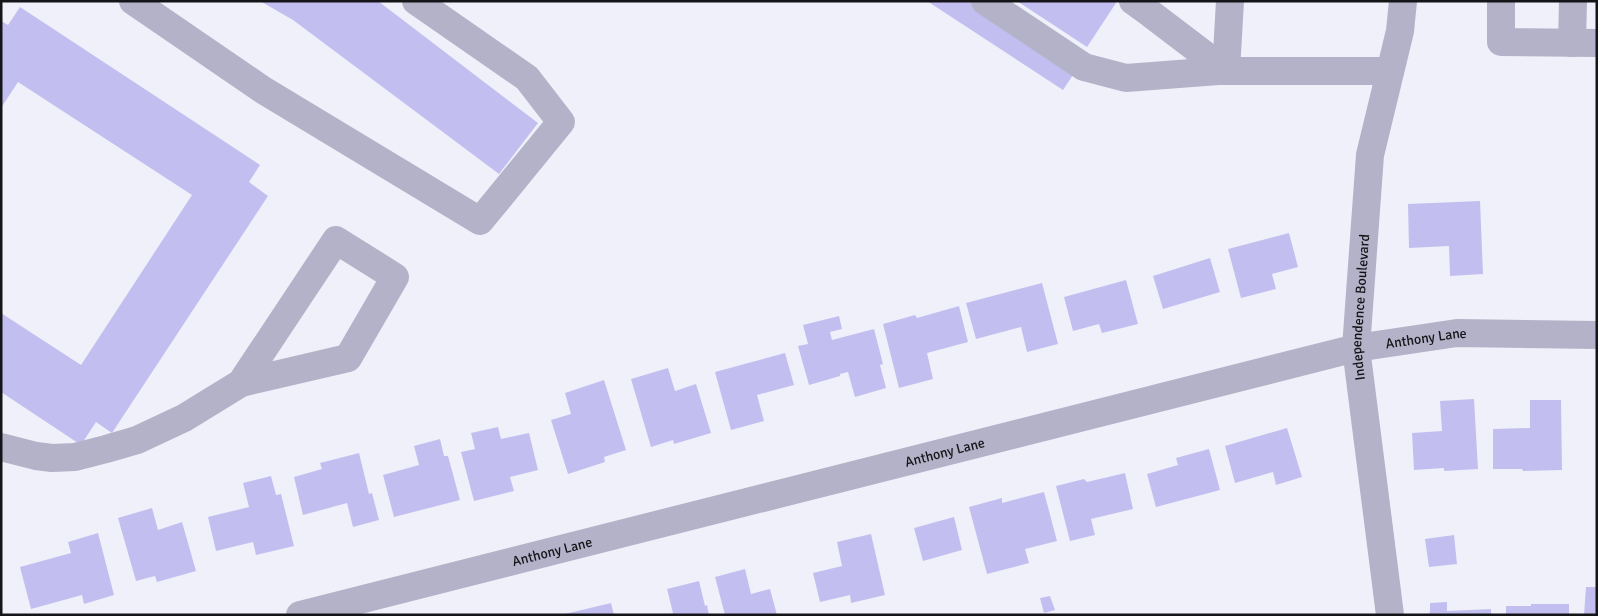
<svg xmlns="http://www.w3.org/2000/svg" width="1598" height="616" viewBox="0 0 1598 616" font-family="Signika,sans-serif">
  <rect width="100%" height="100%" fill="#f0f0fa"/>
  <g fill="#c2bff0">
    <polygon points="260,1 378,1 538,123 499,174 293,20"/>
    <polygon points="927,1 974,1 1077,69 1063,90"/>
    <polygon points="1017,1 1114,1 1116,3 1087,47"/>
    <polygon points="20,7 260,165 249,182 268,196 112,433 96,422 81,445 1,392 1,313 81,365 192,195 18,82 1,108 1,21 8,25"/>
    <polygon points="1480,201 1483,274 1450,276 1449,246 1409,248 1408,204"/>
    <polygon points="1289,233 1298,267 1272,274 1276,289 1241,298 1228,249"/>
    <polygon points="1210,258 1220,292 1163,309 1153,276"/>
    <polygon points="1126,280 1138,324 1102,333 1099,324 1073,331 1064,297"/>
    <polygon points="1042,283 1058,344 1027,352 1021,327 976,339 966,303"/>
    <polygon points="959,306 968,342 927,353 933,379 899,388 883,324 915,315 917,318"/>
    <polygon points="839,316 842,329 830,332 832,340 874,329 883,364 880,365 886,388 855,397 848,372 840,374 840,376 809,385 798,346 808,344 803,325"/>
    <polygon points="785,353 794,385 757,395 764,421 731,430 715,372"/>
    <polygon points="668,368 675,391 696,384 711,433 674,444 673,440 651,447 631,379"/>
    <polygon points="604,380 626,450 604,457 605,462 568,474 551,420 571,414 565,393"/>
    <polygon points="1474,399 1478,469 1444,471 1444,468 1414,470 1412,433 1442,431 1440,401"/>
    <polygon points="1530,400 1561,400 1562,470 1523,471 1522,469 1493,469 1493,429 1530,428"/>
    <polygon points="498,427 501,439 529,433 538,470 510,477 514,491 474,501 461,452 475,449 471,433"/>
    <polygon points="1287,428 1302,477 1276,485 1273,472 1235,483 1225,446"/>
    <polygon points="440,439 444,456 448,456 460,500 394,517 383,475 419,465 414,446"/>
    <polygon points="1209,449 1220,490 1156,507 1147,474 1178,465 1176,458"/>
    <polygon points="359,453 369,494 372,493 379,520 353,527 347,503 303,515 294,477 322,469 320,463"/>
    <polygon points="1125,473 1133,509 1091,519 1095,535 1070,541 1056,486 1084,479 1087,482"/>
    <polygon points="271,476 276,495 281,494 294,546 256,555 253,542 216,551 208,517 249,507 243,483"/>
    <polygon points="1044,492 1057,541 1025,549 1029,563 987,574 969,507 1002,498 1002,503"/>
    <polygon points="152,508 158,530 182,522 196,571 157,582 155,576 136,581 118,518"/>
    <polygon points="954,517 962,550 923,561 914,528"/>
    <polygon points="98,533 114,595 84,604 82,595 31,609 20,567 71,553 68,542"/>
    <polygon points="871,534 885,595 851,603 850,595 820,602 813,573 842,566 837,542"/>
    <polygon points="1454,535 1457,564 1429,567 1425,539"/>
    <polygon points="745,569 751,594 770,589 777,615 725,615 715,577"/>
    <polygon points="699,581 705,606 707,605 709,615 668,615 673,613 667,589"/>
    <polygon points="1586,587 1597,587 1597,615 1584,615"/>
    <polygon points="1050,596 1055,610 1044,613 1040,598"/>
    <polygon points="1447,602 1447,611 1491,609 1491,615 1428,615 1430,612 1430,603"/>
    <polygon points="611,603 614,615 565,615 565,614"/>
    <polygon points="1531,604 1569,604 1569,615 1506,615 1506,606 1531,606"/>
  </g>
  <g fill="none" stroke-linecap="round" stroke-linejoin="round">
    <g stroke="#b3b2c8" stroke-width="28">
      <polyline points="133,1 263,90 480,221 561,122 527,78 416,1"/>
      <polyline points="985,1 1084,67 1126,78 1218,71 1390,71"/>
      <polyline points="1133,1 1151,14 1226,71"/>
      <polyline points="1501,1 1501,42 1597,43"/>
      <polyline points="1572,43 1573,1"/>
      <polyline points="1226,71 1230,1"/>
      <polyline points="1,447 36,456 52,458 75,457 106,449 137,440 184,418 241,383 348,358 395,277 336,240 241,383"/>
      <path id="s1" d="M300,615l1056,-267 101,-15 140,2"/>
      <path id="s2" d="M1390,615l-34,-267 14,-193 30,-124 3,-30"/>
    </g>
  </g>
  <g text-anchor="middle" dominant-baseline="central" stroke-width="5" stroke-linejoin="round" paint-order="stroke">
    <g font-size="14" fill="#151418" stroke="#fff">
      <text stroke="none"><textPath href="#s2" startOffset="310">Independence Boulevard</textPath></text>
      <text stroke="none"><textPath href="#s1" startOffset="1160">Anthony Lane</textPath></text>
      <text stroke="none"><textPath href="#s1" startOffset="665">Anthony Lane</textPath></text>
      <text stroke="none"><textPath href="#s1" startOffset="260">Anthony Lane</textPath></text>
    </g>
  </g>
  <rect width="1598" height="616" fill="none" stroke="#151418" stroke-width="5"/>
</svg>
